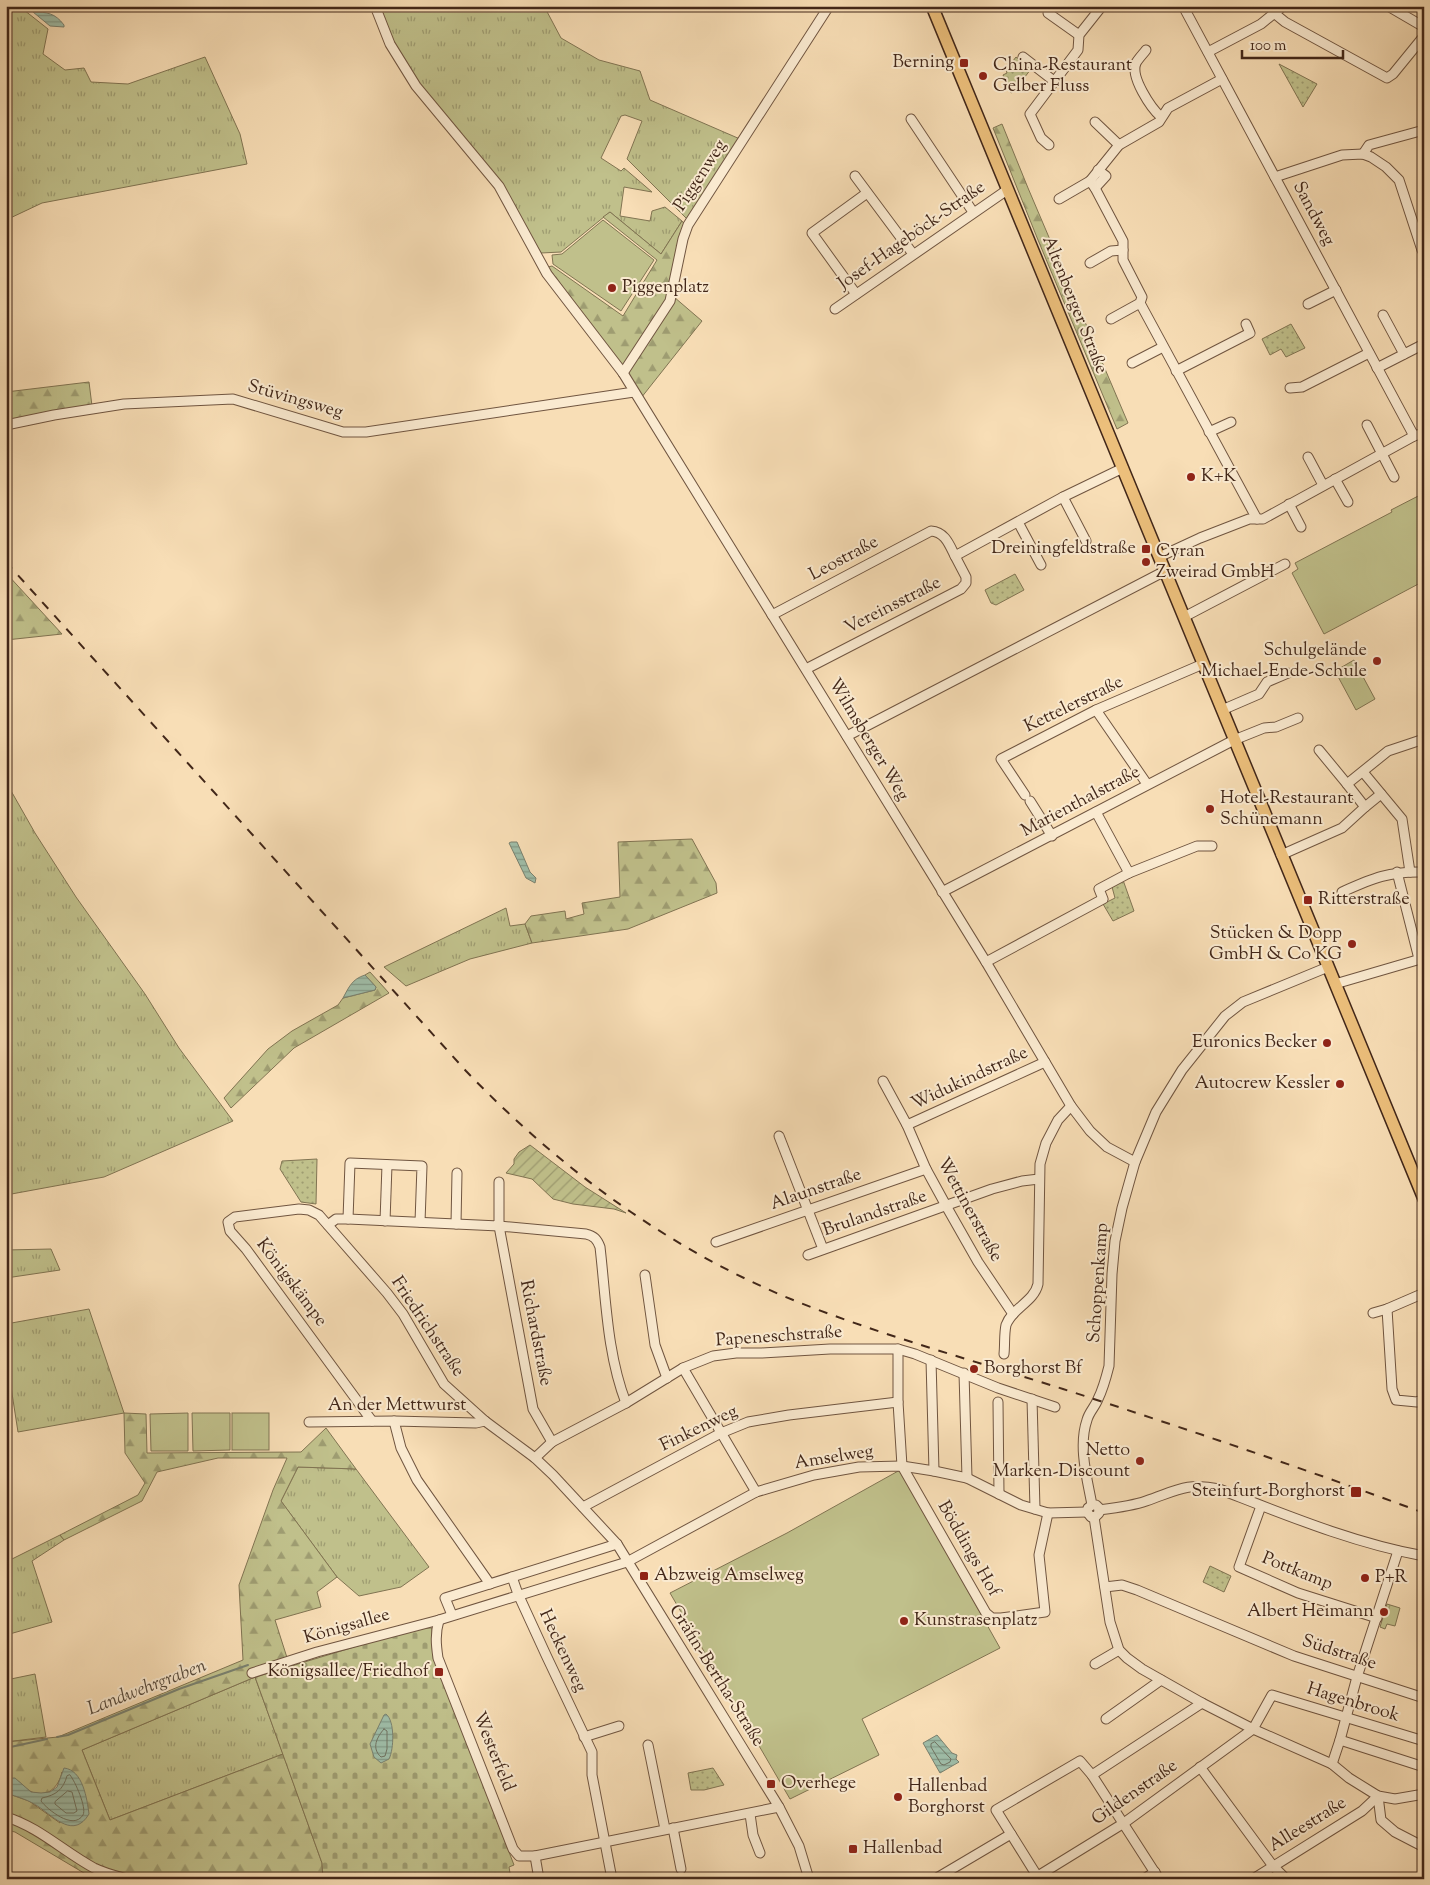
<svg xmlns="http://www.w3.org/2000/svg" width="1430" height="1885" viewBox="0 0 1430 1885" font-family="'Sorts Mill Goudy',serif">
  <defs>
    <pattern id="grass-tufts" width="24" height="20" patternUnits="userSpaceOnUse" patternTransform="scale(1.25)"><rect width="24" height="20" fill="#c0c08b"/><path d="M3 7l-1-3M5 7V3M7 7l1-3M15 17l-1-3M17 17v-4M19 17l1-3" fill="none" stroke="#9e9c71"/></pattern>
    <pattern id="forest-firs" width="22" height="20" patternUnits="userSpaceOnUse" patternTransform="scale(1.25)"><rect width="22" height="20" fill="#c0c08b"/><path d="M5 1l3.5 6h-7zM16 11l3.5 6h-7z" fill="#9e9c71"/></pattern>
    <pattern id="cemetery-stones" width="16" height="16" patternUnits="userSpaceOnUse" patternTransform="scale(1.25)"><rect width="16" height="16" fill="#c0c08b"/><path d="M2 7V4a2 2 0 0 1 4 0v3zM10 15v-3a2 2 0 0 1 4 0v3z" fill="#9e9c71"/></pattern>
    <pattern id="park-dots" width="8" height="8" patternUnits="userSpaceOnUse" patternTransform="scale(1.25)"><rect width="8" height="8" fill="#c0c08b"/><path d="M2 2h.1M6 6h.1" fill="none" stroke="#9e9c71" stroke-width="1.8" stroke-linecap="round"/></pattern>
    <pattern id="garden-furrows" width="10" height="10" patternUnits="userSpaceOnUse" patternTransform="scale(1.25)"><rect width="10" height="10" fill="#c0c08b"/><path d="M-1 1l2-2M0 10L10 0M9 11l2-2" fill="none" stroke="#9e9c71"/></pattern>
    <pattern id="water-rules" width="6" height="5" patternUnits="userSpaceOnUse" patternTransform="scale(1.25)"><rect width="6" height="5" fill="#9fbda8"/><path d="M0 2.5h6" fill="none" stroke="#839a88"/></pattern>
  </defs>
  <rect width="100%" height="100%" fill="#f8deb6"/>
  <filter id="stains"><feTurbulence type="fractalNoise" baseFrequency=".004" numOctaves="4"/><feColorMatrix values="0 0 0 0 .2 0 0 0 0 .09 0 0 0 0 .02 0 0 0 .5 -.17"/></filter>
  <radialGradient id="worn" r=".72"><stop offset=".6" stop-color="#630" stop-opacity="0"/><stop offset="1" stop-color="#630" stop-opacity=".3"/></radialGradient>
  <g fill="url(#grass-tufts)" stroke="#817452">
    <polygon points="6,6 24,6 24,10 48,29 43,54 65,70 84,68 91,82 128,84 205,57 240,134 247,164 42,203 6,220"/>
    <polygon points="380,6 544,6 561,38 599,60 640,71 650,100 740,139 688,220 627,159 642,121 625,115 621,116 601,158 621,171 624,168 652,192 624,187 620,216 650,221 652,211 665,207 682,221 661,254 610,212 561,252 541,253 499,180 415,79 393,43"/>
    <polygon points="6,782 35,833 76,897 145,994 179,1048 233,1121 104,1177 6,1195"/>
    <polygon points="506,908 510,926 525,924 532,943 470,959 406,986 384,967"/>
    <polygon points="51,1249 60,1270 6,1278 6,1250"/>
    <polygon points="89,1309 124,1413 18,1432 11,1387 6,1387 6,1324"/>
    <polygon points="298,1467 356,1469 429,1567 401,1587 359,1596 337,1577 281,1501"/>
    <polygon points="60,1535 64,1540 32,1561 52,1622 6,1635 6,1562"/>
    <polygon points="1387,1604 1400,1608 1395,1626 1387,1624 1385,1629 1380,1627"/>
    <polygon points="35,1674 46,1737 6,1742 6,1680"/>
    <polygon points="255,1677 283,1754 110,1820 82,1750"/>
  </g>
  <g fill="url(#forest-firs)" stroke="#817452">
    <polygon points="1002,124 1028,188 1128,423 1117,429 1038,240 993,128"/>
    <polygon points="610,212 661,254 682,221 686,226 674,297 702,321 641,398 624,369 548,267 552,266 623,316 657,260 603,217"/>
    <polygon points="89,382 92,406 6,422 6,392"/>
    <polygon points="6,573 62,634 6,640"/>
    <polygon points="692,839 716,883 717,893 628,929 532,943 525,924 531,916 565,911 566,919 584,914 582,903 620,897 618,842"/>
    <polygon points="370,972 389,993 294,1048 231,1108 224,1098 268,1049 292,1031 338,1005 343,998 375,990 376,987 365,975"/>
    <path d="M124,1413l22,1 1,39 154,-1 25,-24 30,41 -58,-2 -17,34 56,76 -20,15 4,15 -46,13 15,47 -35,10 -173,73 28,70 173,-66 39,109 1,16h-229l-79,-47 -9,-2v-37l23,8 31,22 2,-51c-3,15 -16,28 -32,19 -11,-6 -9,-13 -24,-13v-36l52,-5 185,-77 -4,-75 34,-95 14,-32h-69l-61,14 -15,29 -78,39 -4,-5 78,-40 7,-12 -20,-30z"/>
  </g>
  <polygon fill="url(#cemetery-stones)" stroke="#817452" points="417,1628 432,1628 433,1654 514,1865 509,1867 511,1879 323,1879 322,1863 255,1677"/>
  <g fill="url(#park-dots)" stroke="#817452">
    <polygon points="1016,57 1031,69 1014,91 1011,93 1003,75 1007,73 1006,70"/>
    <polygon points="1279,64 1317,84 1303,107"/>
    <polygon points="1291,324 1305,348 1286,357 1281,349 1270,355 1262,339"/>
    <polygon points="1015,574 1024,590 996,605 991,603 985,590"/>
    <polygon points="1123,880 1134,911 1113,921 1103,904 1115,898 1112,887"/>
    <polygon points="317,1159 316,1204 301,1202 280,1169 282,1161"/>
    <polygon points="1210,1566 1231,1576 1224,1592 1203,1582"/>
    <polygon points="713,1768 724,1785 704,1790 691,1790 688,1773"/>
  </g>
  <polygon fill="url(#garden-furrows)" stroke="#817452" points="530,1145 585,1187 626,1213 614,1209 573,1204 553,1199 532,1179 506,1173 514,1164 514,1159 519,1152"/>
  <g fill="#c0c08b" stroke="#817452">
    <polygon points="603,220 654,260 621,311 553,264 552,255 562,254"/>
    <polygon points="1424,493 1424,581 1324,634 1292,573 1298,569 1295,563 1392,512 1391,510"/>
    <polygon points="1354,660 1375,699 1356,710 1335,671"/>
    <polygon points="188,1413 188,1451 151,1451 150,1414"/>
    <polygon points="192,1413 230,1413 230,1450 193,1451"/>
    <rect x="232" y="1413" width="37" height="37"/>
    <polygon points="900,1470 1000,1648 862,1719 879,1755 790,1799 670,1593 787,1533"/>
  </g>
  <g fill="url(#water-rules)" stroke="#7a816f">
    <path d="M33,12c14,0 22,1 31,13v2l-14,-1z"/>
    <polygon points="511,842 517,842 530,872 536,878 535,883 526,878 509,843"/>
    <path d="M365,975l11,12 -1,3 -32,8c6,-11 9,-19 22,-23z"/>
    <path d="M386,1714c9,7 8,35 3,45l-8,4 -7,-6 -4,-13 14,-29z"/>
    <polygon points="937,1735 952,1753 957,1755 956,1759 959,1762 940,1773 923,1743"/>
    <path d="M64,1768c19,2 23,31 25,46 -15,25 -34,4 -50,-7 -10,-7 -21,-10 -33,-14v-15h9l16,14 10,1 9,-1 7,-5z"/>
  </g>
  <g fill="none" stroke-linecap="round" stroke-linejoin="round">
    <g stroke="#707260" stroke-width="1">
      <path d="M384,1729l3,2v18l-2,7 -4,1c-10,-9 -4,-20 3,-28z"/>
      <polygon points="935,1742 951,1759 950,1762 944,1765 941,1764 931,1747 931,1744"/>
      <path d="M70,1775c5,6 17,33 13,40 -10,16 -36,-6 -42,-14l1,-3c14,-3 21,-8 25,-22z"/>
      <polygon points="68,1791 72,1792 77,1811 74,1813 66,1813 55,1804 55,1802"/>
    </g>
    <g stroke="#7a816f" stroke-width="2">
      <polyline points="57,1737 68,1735 179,1689 248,1665"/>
      <polyline points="6,1748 47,1739"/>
    </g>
    <defs>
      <g id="minor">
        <polyline points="375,6 390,44 416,86 499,186 547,274 623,373 986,962 1071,1106 1090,1131 1107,1147 1135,1162"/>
        <polyline points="1183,6 1414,436"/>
        <polyline points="1388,6 1424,27"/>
        <polyline points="1048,13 1079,35"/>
        <polyline points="1274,13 1285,22 1387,78 1393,74 1424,36"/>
        <path d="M1146,50c-3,4 -8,9 -10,13 -6,14 15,45 25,54"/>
        <polyline points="1208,52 1261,24 1283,6"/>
        <polyline points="1023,57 1054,81"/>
        <polyline points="911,119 973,212"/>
        <polyline points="1095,122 1119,145"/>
        <polyline points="1049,145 1041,138 1030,114 1078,50 1079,35 1102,6"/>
        <polyline points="1363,154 1369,145 1424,130"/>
        <polyline points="855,176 913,254"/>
        <polyline points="1275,177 1342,155 1363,154 1371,157 1386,167 1399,180 1422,250 1424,251"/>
        <polyline points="1095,188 1106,176 1098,170"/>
        <polyline points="1059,199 1090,181"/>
        <polyline points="1090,263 1111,251 1123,250"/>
        <polyline points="856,294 812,233 867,193"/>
        <polyline points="1140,303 1257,519"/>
        <polyline points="1308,304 1336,290"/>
        <polyline points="835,309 1007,190"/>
        <polyline points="1383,315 1404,354"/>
        <polyline points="1111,319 1140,303 1142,297 1123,260 1123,241 1095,188 1090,181 1119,145 1159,122 1168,108 1222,79"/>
        <polyline points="1132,363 1163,347"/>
        <polyline points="1377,368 1424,344"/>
        <polyline points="1176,371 1250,333 1246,324"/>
        <polyline points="623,373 670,301 683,239 688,225 829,6"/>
        <polyline points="1290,388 1302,387 1369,353"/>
        <polyline points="6,425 54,415 124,404 233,399 343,432 366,432 634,392"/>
        <polyline points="1367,425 1394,477"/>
        <polyline points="1209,432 1231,422"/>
        <polyline points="1308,457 1323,485"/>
        <polyline points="1335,479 1348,502"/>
        <polyline points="1063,497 1086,541"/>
        <polyline points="1289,504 1301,527"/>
        <polyline points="1018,522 1041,565"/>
        <polyline points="1159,557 1200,538 1249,519 1263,519 1414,436 1424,433"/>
        <path d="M772,615l159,-84c14,1 18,13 24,25l108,-59 60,-29"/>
        <polyline points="1184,617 1285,564"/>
        <polyline points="806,669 961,589 966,583 966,577 955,556"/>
        <polyline points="1096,710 1147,784"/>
        <polyline points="1222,710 1259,694 1267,682 1288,673"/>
        <polyline points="847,736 1165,571"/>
        <polyline points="1319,750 1347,784"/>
        <polyline points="1363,772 1402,819 1410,872"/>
        <polyline points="1381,794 1365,807 1347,784 1388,751 1424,739"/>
        <polyline points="1025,795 1001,759 1096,710 1203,664"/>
        <polyline points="1030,801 1052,836"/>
        <polyline points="1096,812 1129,873"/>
        <polyline points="1281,855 1342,828 1365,807"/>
        <polyline points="1397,872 1419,959"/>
        <polyline points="942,892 1234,740 1264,728 1276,727 1298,718"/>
        <path d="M1342,892c31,-14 48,-21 82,-20"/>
        <polyline points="986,962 1103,899 1099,889 1129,873 1197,846 1212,846"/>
        <polyline points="1335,984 1424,958"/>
        <polyline points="883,1081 907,1125 926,1169 949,1211 978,1262 1013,1314"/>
        <polyline points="907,1125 1045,1062"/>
        <polyline points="779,1136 823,1249"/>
        <polyline points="348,1219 350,1163 422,1166 420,1222"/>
        <polyline points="385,1221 387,1165"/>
        <polyline points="456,1224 457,1173"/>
        <polyline points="328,1225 336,1219 348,1219 499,1226 499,1182"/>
        <polyline points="716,1242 926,1169"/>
        <polyline points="808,1255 992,1189 1022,1181 1039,1179"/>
        <polyline points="645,1275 655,1345 667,1378"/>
        <polyline points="1387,1309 1392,1389 1396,1400 1417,1402 1424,1399"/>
        <polyline points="1373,1313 1387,1309 1424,1293"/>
        <polyline points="898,1349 898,1402 902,1466 986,1613 992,1618 1001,1618 1045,1612 1039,1555 1048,1513"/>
        <path d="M1004,1354c1,-9 0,-20 2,-29 6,-17 28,-23 32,-41l2,-120 6,-21 12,-23 13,-14"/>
        <polyline points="931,1360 934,1471"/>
        <polyline points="683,1368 756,1492"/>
        <polyline points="964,1373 967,1478"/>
        <polyline points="1032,1399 1035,1509"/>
        <polyline points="998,1402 999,1494"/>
        <polyline points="372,1421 246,1249 230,1231 228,1222 235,1217 299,1209 309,1210 319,1215 387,1293 403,1314 444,1384 485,1421 535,1458 553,1475 617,1544 779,1807 799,1846 809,1879"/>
        <polyline points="394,1421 401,1448 417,1480 490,1584"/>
        <polyline points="309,1422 394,1421 476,1423 485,1421"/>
        <path d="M552,1442l-19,-33 -34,-183 87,8c8,2 11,5 14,13 6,52 7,107 26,156"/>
        <polyline points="535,1458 552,1442 626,1403 683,1368 713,1356 736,1353 762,1353 830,1349 898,1349 915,1354 998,1388 1055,1407"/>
        <path d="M1092,1505h4l3,3v5l-3,3 -5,1 -4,-5 1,-4 4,-3c-5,-27 -14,-59 -5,-85 2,-8 8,-13 11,-21 5,-10 8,-21 11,-33l3,-92 3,-33 7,-33 13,-46 21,-50 26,-42 43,-54 18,-14 85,-35"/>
        <polyline points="1261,1506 1239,1567 1298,1593 1377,1618"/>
        <polyline points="583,1507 721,1433 748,1422 789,1415 898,1402"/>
        <path d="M1099,1510c16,-2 33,-4 47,-9 30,-10 40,-19 73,-12 67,26 134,54 205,67"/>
        <polyline points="1094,1517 1110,1622 1119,1650 1127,1658 1142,1669 1202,1703 1253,1729 1332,1764 1349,1778 1378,1796 1395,1799 1424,1794"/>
        <polyline points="512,1577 518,1594 546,1655 592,1752 592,1775 612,1879"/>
        <polyline points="1105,1587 1122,1585 1137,1590 1294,1656 1424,1698"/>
        <polyline points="452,1615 445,1598 617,1544"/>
        <path d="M439,1620c-4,14 -3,24 -1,38l75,191 6,7h16l244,-49"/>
        <polyline points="1095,1664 1119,1650"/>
        <polyline points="252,1673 317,1652 439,1620 627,1562 756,1492 814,1475 859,1467 902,1466 934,1471 967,1478 1021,1505 1048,1513 1087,1512"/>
        <polyline points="1106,1719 1161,1680"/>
        <polyline points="584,1737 619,1726"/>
        <polyline points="1340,1740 1424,1767"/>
        <polyline points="648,1745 665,1829"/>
        <polyline points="1332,1764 1340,1740 1357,1677 1398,1551"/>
        <polyline points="1200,1767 1273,1866 1286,1879"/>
        <polyline points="1092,1775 1202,1703"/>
        <polyline points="1378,1796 1381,1820 1395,1832 1424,1847"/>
        <polyline points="750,1814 753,1835 760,1853"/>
        <path d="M6,1817c33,10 58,35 88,51 10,5 22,8 33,11"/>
        <polyline points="673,1828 681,1869"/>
        <polyline points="535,1856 539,1879"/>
        <polyline points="935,1879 1011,1834"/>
        <polyline points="1033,1879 1124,1823 1253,1729 1272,1695 1424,1741"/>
        <polyline points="1039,1879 996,1810 1080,1761 1092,1775 1159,1879"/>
        <polyline points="1144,1879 1155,1872"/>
        <polyline points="1253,1879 1362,1811 1378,1796"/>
      </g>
      <polyline id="major" points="932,6 1424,1199"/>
    </defs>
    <use href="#minor" stroke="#705540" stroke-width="11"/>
    <use href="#major" stroke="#422719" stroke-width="14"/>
    <use href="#minor" stroke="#faead0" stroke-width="9"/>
    <use href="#major" stroke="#ecbf7b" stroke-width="11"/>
    <path stroke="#422719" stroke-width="2" stroke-dasharray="9 9" stroke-linecap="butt" d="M6,562l460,509c94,98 205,180 332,231 86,34 177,59 265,87 121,39 242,80 361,124"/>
  </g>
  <g fill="#8f2418" stroke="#faead0" stroke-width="2">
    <rect x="959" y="58" width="10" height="10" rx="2.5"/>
    <circle cx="983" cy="76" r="5"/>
    <circle cx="612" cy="288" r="5"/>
    <circle cx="1191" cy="477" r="5"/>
    <rect x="1141" y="544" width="10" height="10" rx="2.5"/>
    <circle cx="1146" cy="562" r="5"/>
    <circle cx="1377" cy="661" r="5"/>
    <circle cx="1210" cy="809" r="5"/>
    <rect x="1303" y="895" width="10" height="10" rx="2.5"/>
    <circle cx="1352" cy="944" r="5"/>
    <circle cx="1327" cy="1043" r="5"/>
    <circle cx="1340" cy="1084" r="5"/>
    <circle cx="974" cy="1369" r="5"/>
    <circle cx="1140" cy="1461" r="5"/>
    <rect x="1350" y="1486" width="12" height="12" rx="2.5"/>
    <rect x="639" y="1571" width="10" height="10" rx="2.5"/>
    <circle cx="1365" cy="1578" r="5"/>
    <circle cx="1384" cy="1612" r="5"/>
    <circle cx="904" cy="1621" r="5"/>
    <rect x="434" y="1667" width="10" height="10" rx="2.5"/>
    <rect x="766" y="1779" width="10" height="10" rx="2.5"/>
    <circle cx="898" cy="1797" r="5"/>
    <rect x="848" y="1844" width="10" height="10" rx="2.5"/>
  </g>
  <g text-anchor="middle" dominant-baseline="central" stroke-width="4" stroke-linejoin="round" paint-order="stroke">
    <g font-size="18" fill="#422719" stroke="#faead0" text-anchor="start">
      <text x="954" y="63" text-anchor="end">Berning</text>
      <text x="993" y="66">China-Restaurant<tspan x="993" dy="21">Gelber Fluss</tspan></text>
      <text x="622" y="288">Piggenplatz</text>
      <text x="1201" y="477">K+K</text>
      <text x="1136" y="549" text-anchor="end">Dreiningfeldstraße</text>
      <text x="1156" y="552">Cyran<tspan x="1156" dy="21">Zweirad GmbH</tspan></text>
      <text x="1367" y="651" text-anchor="end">Schulgelände<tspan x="1367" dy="21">Michael-Ende-Schule</tspan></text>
      <text x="1220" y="799">Hotel-Restaurant<tspan x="1220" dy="21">Schünemann</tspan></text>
      <text x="1318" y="900">Ritterstraße</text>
      <text x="1342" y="934" text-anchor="end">Stücken &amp; Dopp<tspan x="1342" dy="21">GmbH &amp; Co KG</tspan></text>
      <text x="1317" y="1043" text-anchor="end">Euronics Becker</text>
      <text x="1330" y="1084" text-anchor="end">Autocrew Kessler</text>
      <text x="984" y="1369">Borghorst Bf</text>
      <text x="1130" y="1451" text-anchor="end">Netto<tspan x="1130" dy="21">Marken-Discount</tspan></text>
      <text x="1345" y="1492" text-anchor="end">Steinfurt-Borghorst</text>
      <text x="654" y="1576">Abzweig Amselweg</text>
      <text x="1375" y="1578">P+R</text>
      <text x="1374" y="1612" text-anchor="end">Albert Heimann</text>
      <text x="914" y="1621">Kunstrasenplatz</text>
      <text x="429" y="1672" text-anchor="end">Königsallee/Friedhof</text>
      <text x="781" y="1784">Overhege</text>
      <text x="908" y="1787">Hallenbad<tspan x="908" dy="21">Borghorst</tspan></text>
      <text x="863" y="1849">Hallenbad</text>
    </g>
    <g font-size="18" fill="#422719" stroke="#faead0">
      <text transform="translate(701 176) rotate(-57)">Piggenweg</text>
      <text transform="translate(1313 214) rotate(62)">Sandweg</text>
      <text transform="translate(912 236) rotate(-35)">Josef-Hageböck-Straße</text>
      <text transform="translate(1074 305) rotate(68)">Altenberger Straße</text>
      <text transform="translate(295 400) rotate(16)">Stüvingsweg</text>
      <text transform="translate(844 559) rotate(-28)">Leostraße</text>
      <text transform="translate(893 606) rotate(-27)">Vereinsstraße</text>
      <text transform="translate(1074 705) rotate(-26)">Kettelerstraße</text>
      <text transform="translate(868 740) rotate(59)">Wilmsberger Weg</text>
      <text transform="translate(1081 802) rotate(-28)">Marienthalstraße</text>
      <text transform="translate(970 1079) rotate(-25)">Widukindstraße</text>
      <text transform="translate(816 1190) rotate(-19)">Alaunstraße</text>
      <text transform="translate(969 1210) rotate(61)">Wettinerstraße</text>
      <text transform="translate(875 1214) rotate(-19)">Brulandstraße</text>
      <text transform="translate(291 1283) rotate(53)">Königskämpe</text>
      <text transform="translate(1099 1283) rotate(-86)">Schoppenkamp</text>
      <text transform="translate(427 1327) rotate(56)">Friedrichstraße</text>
      <text transform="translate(535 1333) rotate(79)">Richardstraße</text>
      <text transform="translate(779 1337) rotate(-4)">Papeneschstraße</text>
      <text x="397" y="1406">An der Mettwurst</text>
      <text transform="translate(699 1429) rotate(-26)">Finkenweg</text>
      <text transform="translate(834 1458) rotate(-9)">Amselweg</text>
      <text transform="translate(968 1549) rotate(60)">Böddings Hof</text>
      <text transform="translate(1297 1572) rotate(22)">Pottkamp</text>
      <text transform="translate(347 1627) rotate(-16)">Königsallee</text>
      <text transform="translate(562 1651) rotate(65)">Heckenweg</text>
      <text transform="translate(1339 1653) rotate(18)">Südstraße</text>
      <text transform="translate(716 1676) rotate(58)">Gräfin-Bertha-Straße</text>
      <text transform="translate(1353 1703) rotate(17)">Hagenbrook</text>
      <text transform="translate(493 1752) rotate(68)">Westerfeld</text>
      <text transform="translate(1135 1793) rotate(-35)">Gildenstraße</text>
      <text transform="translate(1308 1825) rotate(-32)">Alleestraße</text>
    </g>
    <g font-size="19" font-style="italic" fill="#594c3d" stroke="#faead0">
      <text transform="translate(147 1688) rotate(-21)">Landwehrgraben</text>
    </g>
  </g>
  <rect width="1430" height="1885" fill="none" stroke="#f8deb6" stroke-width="25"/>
  <rect x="8" y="8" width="1415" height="1870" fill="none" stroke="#422719" stroke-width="2.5"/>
  <rect x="12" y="12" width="1405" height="1860" fill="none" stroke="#422719"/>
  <path d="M1242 50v8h101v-8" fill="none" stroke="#422719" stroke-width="2.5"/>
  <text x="1250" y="50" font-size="15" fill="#422719" stroke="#faead0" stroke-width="4" paint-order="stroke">100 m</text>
  <rect width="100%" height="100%" filter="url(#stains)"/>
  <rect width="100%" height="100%" fill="url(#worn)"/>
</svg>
